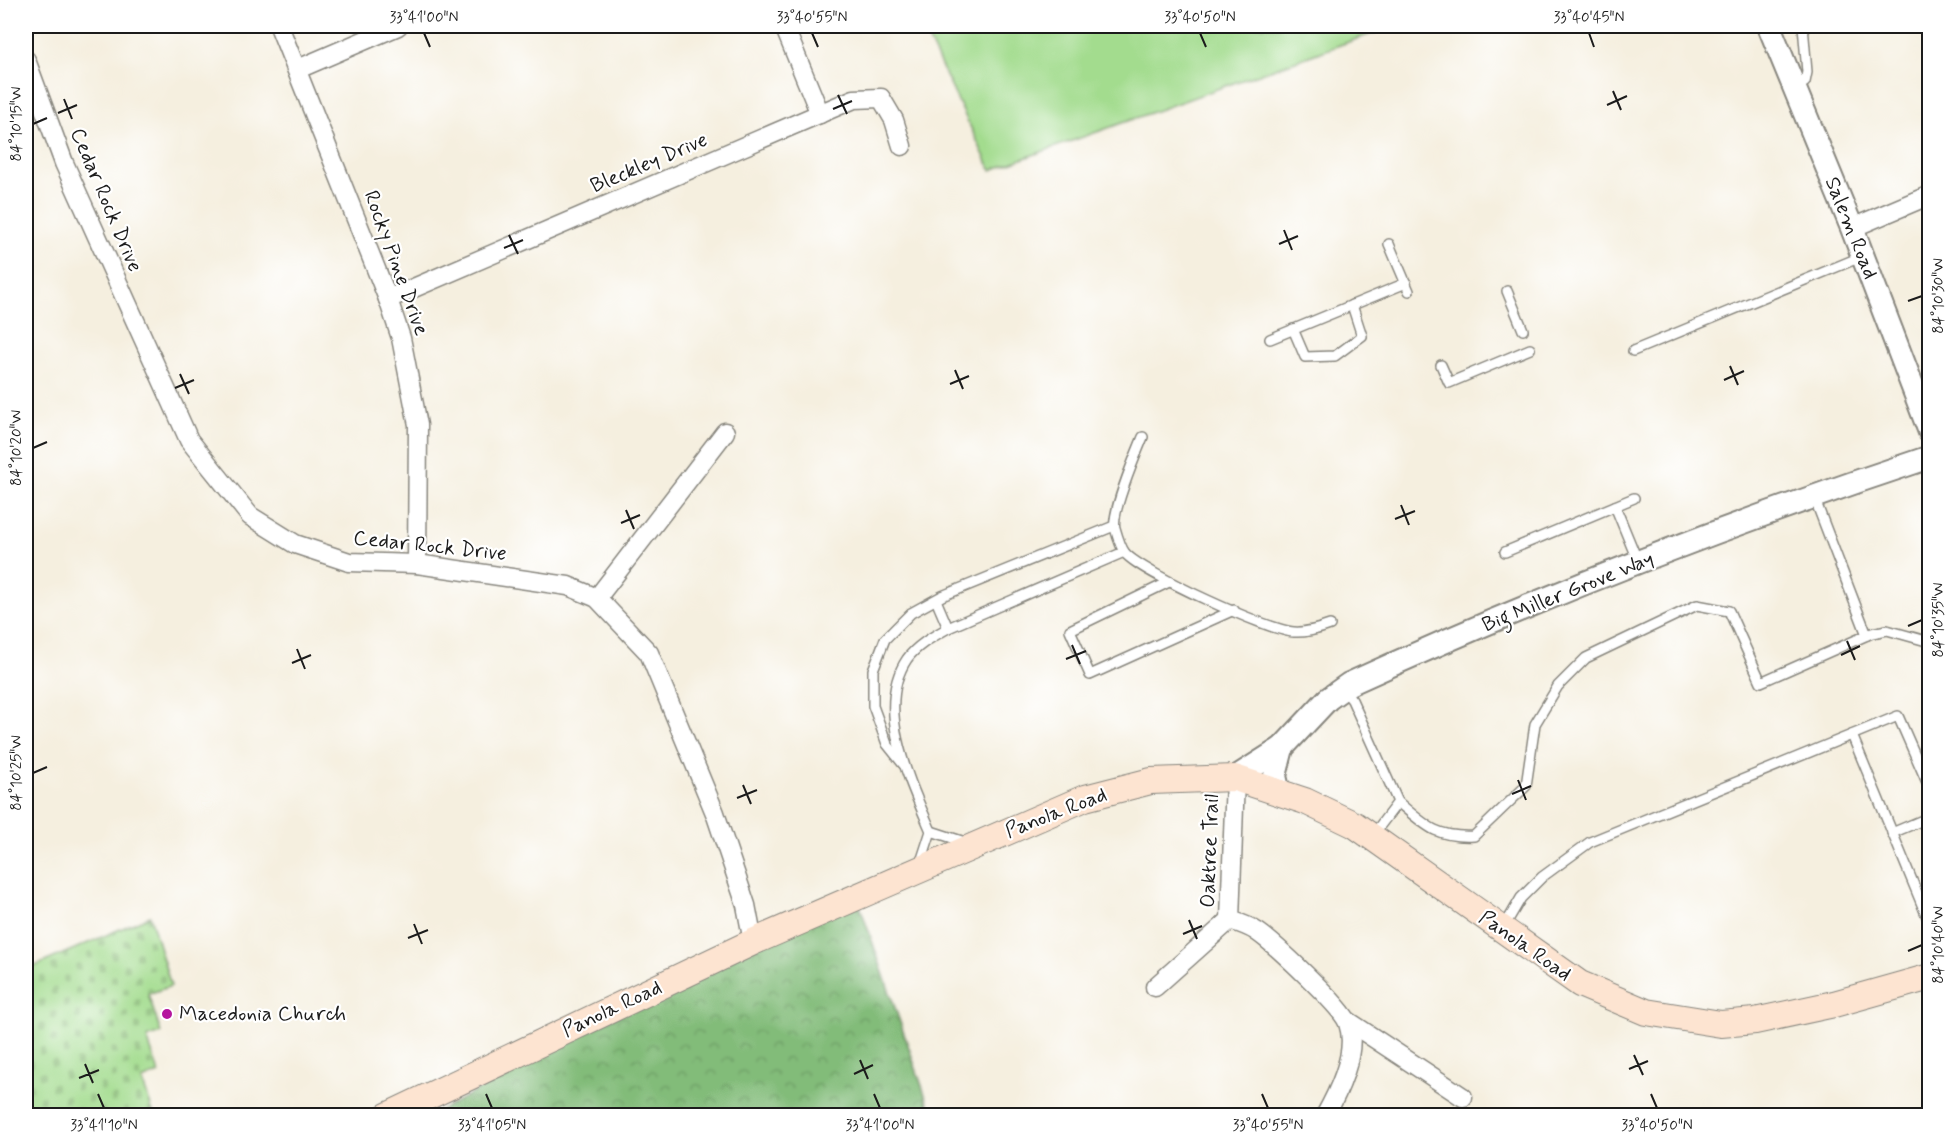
<svg xmlns="http://www.w3.org/2000/svg" width="1955" height="1141" viewBox="0 0 1955 1141" font-family="Mynerve,sans-serif">
  <defs>
    <pattern id="forest-crowns" width="20" height="18" patternUnits="userSpaceOnUse" patternTransform="scale(1.5)"><rect width="20" height="18" fill="#82bc79"/><path d="M2 6a3 3 0 1 1 6 0M12 15a3 3 0 1 1 6 0" fill="none" stroke="#6a9862"/></pattern>
    <pattern id="cemetery-stones" width="16" height="16" patternUnits="userSpaceOnUse" patternTransform="scale(1.5)"><rect width="16" height="16" fill="#a3dc8e"/><path d="M2 7V4a2 2 0 0 1 4 0v3zM10 15v-3a2 2 0 0 1 4 0v3z" fill="#8cbc7a"/></pattern>
  </defs>
  <rect width="100%" height="100%" fill="#fff"/>
  <filter id="ink" filterUnits="userSpaceOnUse"><feTurbulence type="fractalNoise" baseFrequency=".0167" numOctaves="2"/><feDisplacementMap in="SourceGraphic" scale="12" xChannelSelector="R" yChannelSelector="G"/><feConvolveMatrix kernelMatrix="1 2 1 2 8 2 1 2 1" color-interpolation-filters="sRGB"/></filter>
  <filter id="wash" filterUnits="userSpaceOnUse"><feTurbulence type="fractalNoise" baseFrequency=".008" numOctaves="4" result="noise"/><feDisplacementMap in="SourceGraphic" scale="24" xChannelSelector="R" yChannelSelector="G"/><feGaussianBlur stdDeviation="1.35" result="paint"/><feColorMatrix in="noise" values="0 0 0 0 0 0 0 0 0 0 0 0 0 0 0 0 0 1.4 0 .05"/><feComposite in="paint" operator="in"/></filter>
  <g filter="url(#wash)">
    <rect width="100%" height="100%" fill="#f5efdf"/>
    <polygon fill="url(#forest-crowns)" stroke="#4f6c4a" stroke-width="1.5" points="860,906 932,1115 430,1116 760,939"/>
    <polygon fill="url(#cemetery-stones)" stroke="#607c55" stroke-width="1.5" points="150,916 171,986 148,994 161,1033 147,1038 159,1073 142,1080 154,1115 26,1115 26,970"/>
    <polygon fill="#a3dc8e" stroke="#607c55" stroke-width="1.5" points="922,26 1393,26 991,170"/>
  </g>
  <g filter="url(#ink)">
    <g fill="none" stroke-linecap="round" stroke-linejoin="round">
      <defs>
        <g id="service">
          <polyline points="1795,89 1805,82 1807,72 1803,26"/>
          <polyline points="1389,244 1409,291"/>
          <polyline points="1507,291 1523,330"/>
          <polyline points="1293,329 1305,357 1335,356 1362,336 1352,305"/>
          <polyline points="1270,339 1406,283"/>
          <polyline points="1633,351 1863,256"/>
          <polyline points="1441,365 1449,383 1530,349"/>
          <path d="M1143,437c-7,17 -32,76 -28,91 2,7 6,20 10,25 17,20 144,78 169,79 13,1 25,-3 36,-7"/>
          <polyline points="1814,497 1867,635"/>
          <polyline points="1615,506 1638,562"/>
          <polyline points="1505,552 1634,498"/>
          <polyline points="1169,582 1070,630 1090,675 1234,610"/>
          <polyline points="936,600 948,628"/>
          <polyline points="1343,689 1352,700 1398,802"/>
          <polyline points="1852,735 1930,924"/>
          <polyline points="903,764 887,744 873,706 873,670 885,639 911,613 942,596 1114,526"/>
          <polyline points="931,831 968,843"/>
          <polyline points="1892,833 1930,817"/>
          <path d="M1373,835l25,-33c28,24 38,36 76,34l52,-50 9,-62 23,-38 28,-28 111,-53 32,6 32,71 111,-49 15,-3 43,12"/>
          <path d="M920,865l11,-34c-21,-49 -57,-123 -24,-172 10,-14 27,-23 41,-31l176,-76"/>
          <polyline points="1504,927 1521,898 1542,877 1590,842 1898,716 1930,789"/>
        </g>
        <g id="minor">
          <polyline points="279,26 388,299 401,338 418,425 417,564"/>
          <polyline points="784,26 820,114"/>
          <polyline points="26,60 64,163 189,440 250,516 295,544 349,562 417,564 568,586 597,598 649,653 715,813 746,905 753,942"/>
          <polyline points="298,69 398,26"/>
          <polyline points="1852,228 1930,195"/>
          <polyline points="388,299 854,99 881,98 894,120 902,146"/>
          <polyline points="597,598 725,432"/>
          <path d="M1230,920c9,3 19,6 26,11 16,10 86,76 92,92 10,28 -9,68 -23,93"/>
          <polyline points="1230,920 1235,778"/>
          <polyline points="1155,987 1230,920"/>
          <polyline points="1348,1021 1463,1097"/>
        </g>
        <g id="tertiary">
          <polyline points="1769,26 1852,228 1930,432"/>
          <path d="M1235,778l47,-30 46,-49 21,-15c189,-86 384,-162 581,-227"/>
          <polyline points="1279,793 1275,776 1282,748"/>
        </g>
        <polyline id="secondary" points="387,1116 753,942 1085,798 1151,781 1235,778 1305,801 1355,825 1580,984 1646,1012 1721,1024 1755,1021 1834,1004 1930,977"/>
      </defs>
      <use href="#service" stroke="#88867e" stroke-width="12"/>
      <use href="#minor" stroke="#88867e" stroke-width="21"/>
      <use href="#tertiary" stroke="#88867e" stroke-width="26"/>
      <use href="#secondary" stroke="#88867e" stroke-width="28"/>
      <use href="#service" stroke="#fff" stroke-width="9"/>
      <use href="#minor" stroke="#fff" stroke-width="18"/>
      <use href="#tertiary" stroke="#fff" stroke-width="22"/>
      <use href="#secondary" stroke="#fde4d1" stroke-width="26"/>
    </g>
  </g>
  <path fill="none" stroke="#1c1c1c" stroke-width="2" d="M424,33l6,14M812,33l6,14M1200,33l6,14M1589,33l5,14M1613,91l8,19M838,95l9,19M64,99l8,20M1607,105l20,-9M833,109l19,-8M58,113l19,-8M33,124l14,-6M1284,230l8,20M509,235l9,19M1279,244l19,-8M504,248l19,-8M1908,301l14,-5M1730,366l8,19M955,370l8,19M180,374l9,20M1724,380l20,-9M950,384l19,-8M175,388l19,-8M33,448l14,-6M1401,505l8,20M626,510l8,19M1395,519l20,-8M621,523l19,-8M1908,626l14,-6M1847,641l8,19M1072,645l8,19M297,649l8,20M1841,655l19,-9M1066,659l20,-8M292,663l19,-8M33,773l14,-6M1518,780l8,20M743,785l8,19M1512,794l19,-8M737,798l20,-8M1189,920l8,19M414,924l8,20M1183,934l19,-8M408,938l20,-8M1908,951l14,-6M1634,1055l9,20M860,1060l8,19M85,1064l8,19M1629,1069l19,-8M854,1074l19,-9M79,1078l20,-8M98,1094l6,14M486,1094l6,14M874,1094l6,14M1262,1094l6,14M1651,1094l6,14"/>
  <circle fill="#b5179e" stroke="#fff" stroke-width="2" cx="167" cy="1014" r="6"/>
  <g text-anchor="middle" dominant-baseline="central" stroke-width="4.5" stroke-linejoin="round" paint-order="stroke">
    <g font-size="21" fill="#1c1c1c" stroke="#fff">
      <text transform="translate(649 163) rotate(-23)">Bleckley Drive</text>
      <text transform="translate(106 200) rotate(67)">Cedar Rock Drive</text>
      <text transform="translate(1851 228) rotate(68)">Salem Road</text>
      <text transform="translate(396 263) rotate(70)">Rocky Pine Drive</text>
      <text transform="translate(430 546) rotate(6)">Cedar Rock Drive</text>
      <text transform="translate(1568 592) rotate(-22)">Big Miller Grove Way</text>
      <text transform="translate(1056 813) rotate(-21)">Panola Road</text>
      <text transform="translate(1210 851) rotate(-88)">Oaktree Trail</text>
      <text transform="translate(1525 946) rotate(35)">Panola Road</text>
      <text transform="translate(612 1009) rotate(-25)">Panola Road</text>
    </g>
    <g font-size="21" fill="#1c1c1c" stroke="#fff" text-anchor="start">
      <text x="179" y="1014">Macedonia Church</text>
    </g>
  </g>
  <rect width="1955" height="1141" fill="none" stroke="#fff" stroke-width="66"/>
  <rect x="33" y="33" width="1889" height="1075" fill="none" stroke="#1c1c1c" stroke-width="2"/>
  <g font-size="15" text-anchor="middle" fill="#1c1c1c">
    <text x="424" y="22">33°41'00"N</text>
    <text x="812" y="22">33°40'55"N</text>
    <text x="1200" y="22">33°40'50"N</text>
    <text x="1589" y="22">33°40'45"N</text>
    <text transform="translate(16 124) rotate(-90)" y="5">84°10'15"W</text>
    <text transform="translate(1938 296) rotate(-90)" y="5">84°10'30"W</text>
    <text transform="translate(16 448) rotate(-90)" y="5">84°10'20"W</text>
    <text transform="translate(1938 620) rotate(-90)" y="5">84°10'35"W</text>
    <text transform="translate(16 773) rotate(-90)" y="5">84°10'25"W</text>
    <text transform="translate(1938 945) rotate(-90)" y="5">84°10'40"W</text>
    <text x="104" y="1130">33°41'10"N</text>
    <text x="492" y="1130">33°41'05"N</text>
    <text x="880" y="1130">33°41'00"N</text>
    <text x="1268" y="1130">33°40'55"N</text>
    <text x="1657" y="1130">33°40'50"N</text>
  </g>
</svg>
